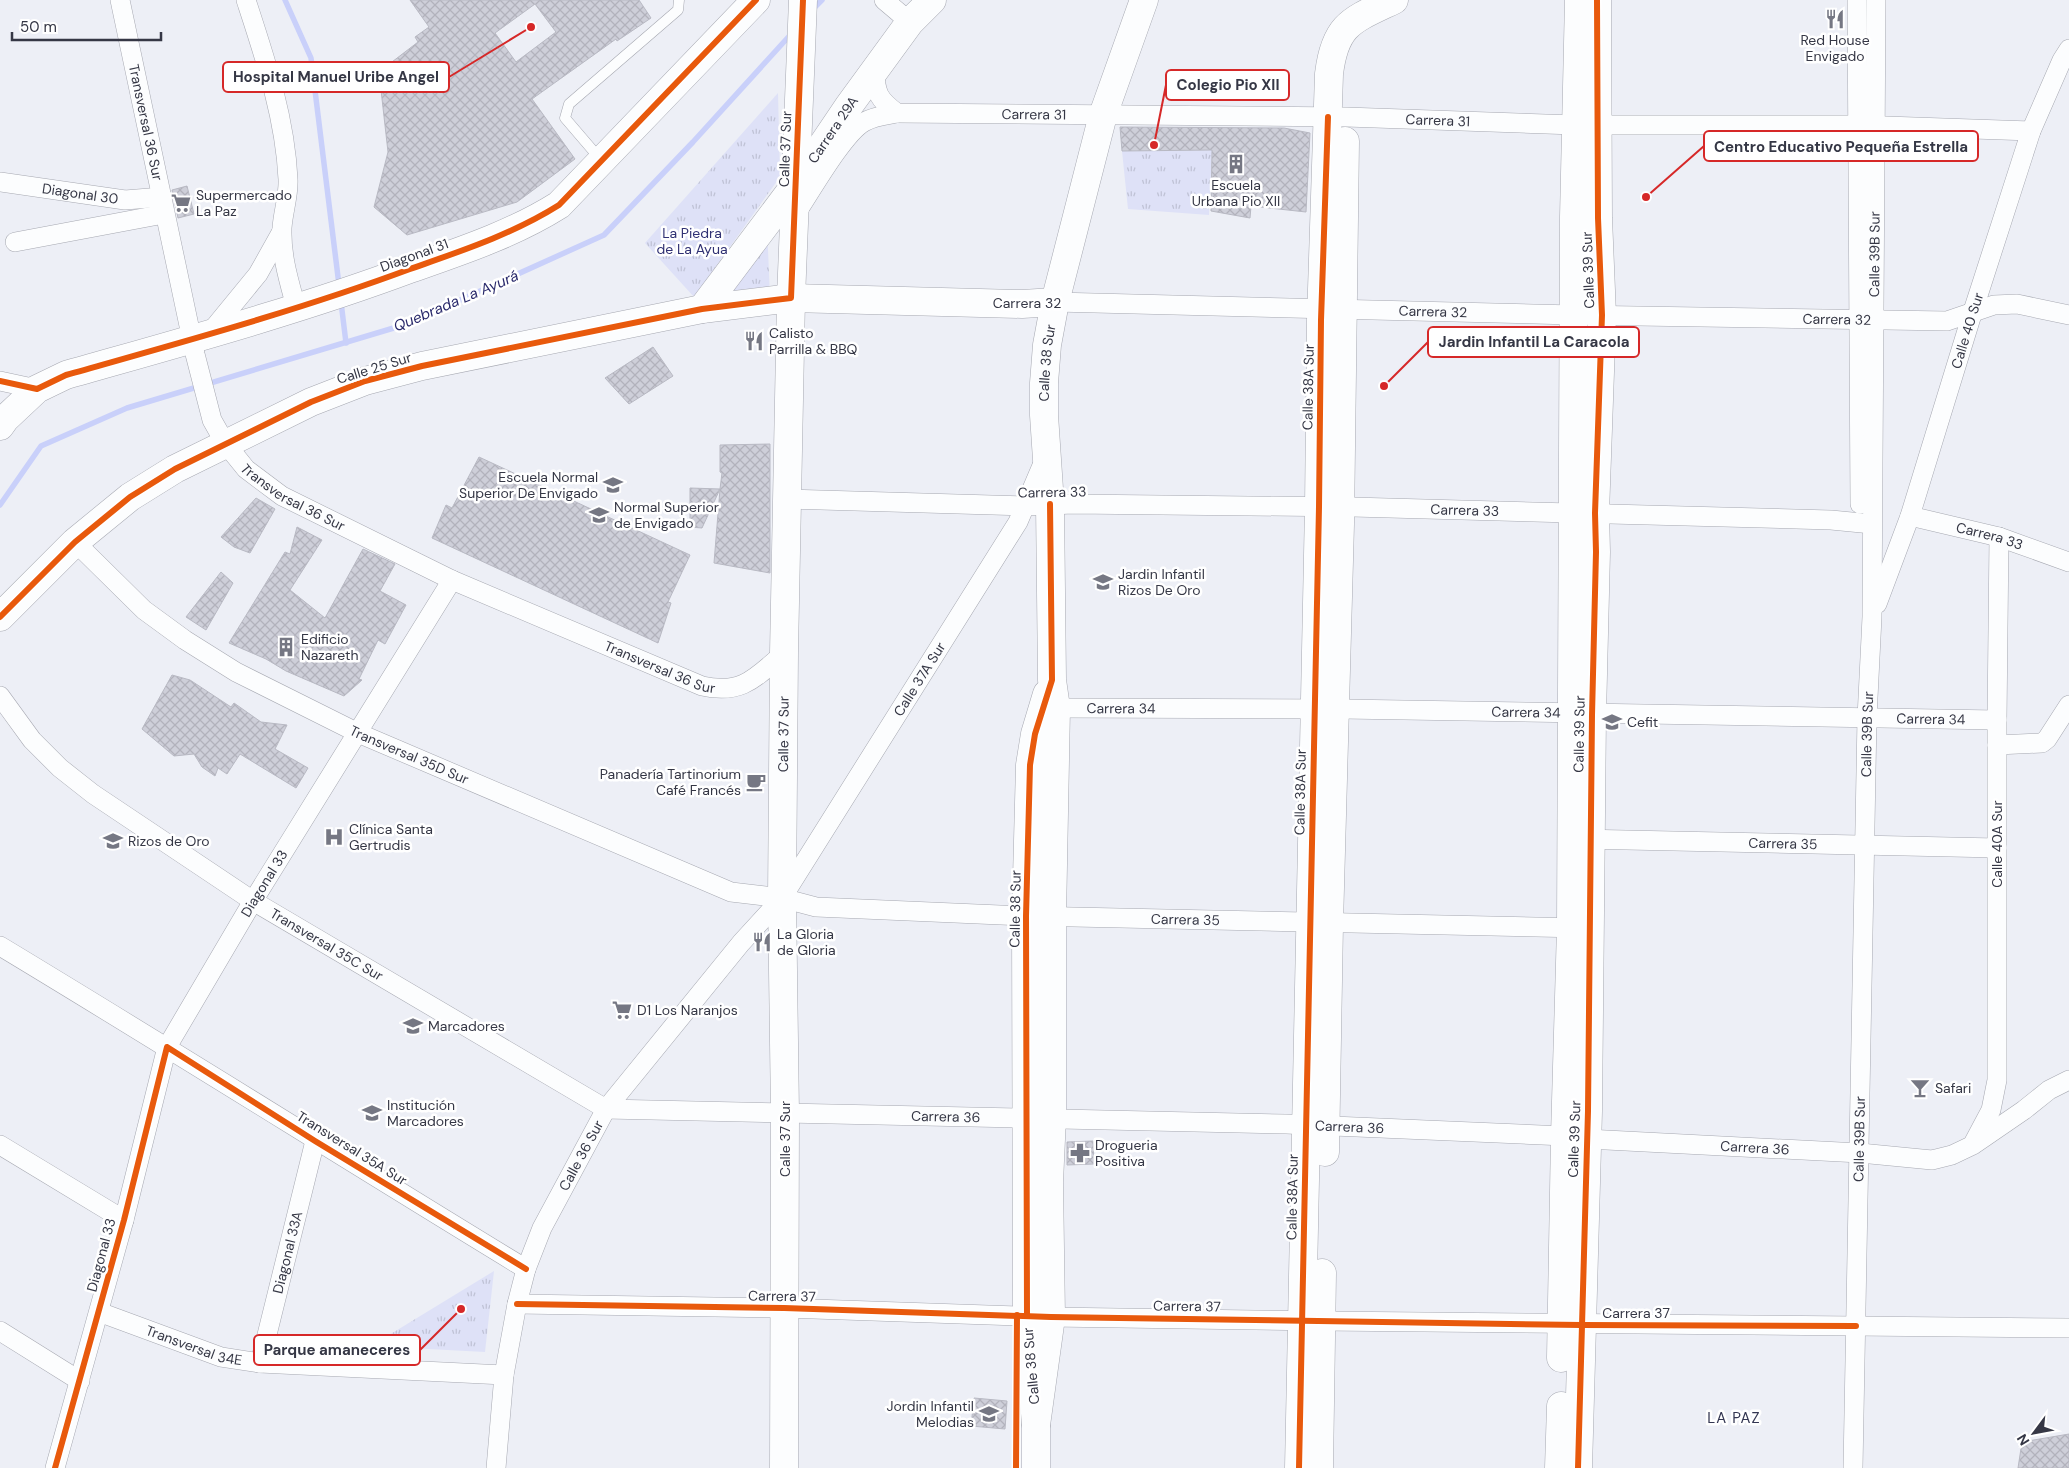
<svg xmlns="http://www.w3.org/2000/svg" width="2069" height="1468" viewBox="0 0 2069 1468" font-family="'DM Sans',sans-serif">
  <defs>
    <pattern id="park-tufts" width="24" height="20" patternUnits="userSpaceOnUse" patternTransform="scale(1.25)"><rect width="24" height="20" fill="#dee1f7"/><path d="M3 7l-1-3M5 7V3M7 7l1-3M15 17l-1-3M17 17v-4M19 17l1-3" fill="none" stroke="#bfc2d5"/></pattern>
    <pattern id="building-cross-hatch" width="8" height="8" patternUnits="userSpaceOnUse" patternTransform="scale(1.25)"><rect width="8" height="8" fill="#cecfd9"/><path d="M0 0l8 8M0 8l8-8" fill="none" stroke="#b2b2bc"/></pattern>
  </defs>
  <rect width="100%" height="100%" fill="#edeff6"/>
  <g fill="url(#park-tufts)">
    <polygon points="778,93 780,177 694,297 645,243"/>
    <polygon points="1212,150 1209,215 1128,209 1122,151"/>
    <polygon points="767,226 770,297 714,297"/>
    <polygon points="494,1271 485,1352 371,1346"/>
  </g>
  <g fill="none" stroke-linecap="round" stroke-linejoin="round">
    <g stroke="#c9d0fa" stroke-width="5.5">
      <polyline points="285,0 311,58 339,285"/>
      <polyline points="811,11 822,0"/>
      <polyline points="341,302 346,343"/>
      <polyline points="0,505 41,446 127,408 407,324 604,235 693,142 792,33"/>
    </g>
  </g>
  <g fill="url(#building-cross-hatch)" stroke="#b8b9c3" fill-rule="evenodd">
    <path d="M410,0h229l12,18 -34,23 -1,-2 -84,60 43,60 -58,43 -110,33 -33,-28 14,-55 -8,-71 -5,-6 43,-33 -3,-5 14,-10zM535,4l21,28 -40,30 -21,-29z"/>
    <polygon points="1120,127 1284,128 1310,133 1306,212 1251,206 1250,218 1211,211 1212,150 1122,151"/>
    <polygon points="187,186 194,214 178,218 172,190"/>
    <polygon points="653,347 673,376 629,404 605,378"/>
    <polygon points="770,444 770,573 714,563 720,489 702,528 690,527 690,488 720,489 722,473 720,472 720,445"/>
    <polygon points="479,457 690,555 668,602 671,603 658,643 432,538 446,505 452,508"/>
    <polygon points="256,498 275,509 250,553 234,547 221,537"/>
    <polygon points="297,527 322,540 290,590 325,618 363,549 395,564 380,591 406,605 385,644 378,640 359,679 362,680 344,696 286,671 266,659 229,643 285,552 290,554"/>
    <polygon points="221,572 233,583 206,630 186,617"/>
    <polygon points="172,675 190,680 231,707 234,703 261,722 287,725 275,749 308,768 296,788 240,754 227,774 218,768 215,776 202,767 194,754 174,756 142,729"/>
    <polygon points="1093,1141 1094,1164 1067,1165 1067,1142"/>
    <polygon points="974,1398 1007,1401 1005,1429 971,1426"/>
    <polygon points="2069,1434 2069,1468 2018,1468 2022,1442"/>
  </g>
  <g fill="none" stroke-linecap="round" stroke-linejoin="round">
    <defs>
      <polyline id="lane" points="601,160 565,118 569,104 678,10 679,0"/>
      <g id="street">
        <path id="s1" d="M120,0l75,354 17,66 13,23 21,26 36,27 170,84 250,106c40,9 53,-8 82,-33"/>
        <path d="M246,0c19,58 39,117 42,179 1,16 -5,33 -6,49 -1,28 7,53 14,79"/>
        <polyline points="884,0 910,22"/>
        <polyline points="1857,0 1860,504"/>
        <path id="s2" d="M875,70c0,23 4,30 22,43l449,4 229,8h282l174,6"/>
        <path id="s3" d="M0,182l125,18 37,-3"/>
        <path d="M795,215c15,-22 48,-81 69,-93 10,-6 22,-7 33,-9"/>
        <polyline points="15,242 164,214"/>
        <path id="s4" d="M1055,302l519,13 373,6 47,-16 23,-1 52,11"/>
        <polyline points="208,335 258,274 281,233"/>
        <polyline points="0,381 37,389"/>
        <path id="s5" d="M786,499l240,7 47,-2 279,3 479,13 41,4"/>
        <path id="s6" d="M1910,516l89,21 70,25"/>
        <path id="s7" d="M75,542l69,68 41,30 51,32 122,61 373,159 51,6 34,9 210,9 557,12"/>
        <path id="s8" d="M1877,604l33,-88 63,-205 58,-180 31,-71 7,-11"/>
        <path id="s9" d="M0,696l32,44 28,28 33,26 160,107 353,208 680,15 279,12 22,3 273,14 72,7 20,-5 21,-10 51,-35 25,-20 20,-10"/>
        <path id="s10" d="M1056,708l287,1 654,11"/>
        <polyline points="1997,745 2042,743 2047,739 2069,705"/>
        <path id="s11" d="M1579,839l418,9"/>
        <path d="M0,946c176,106 350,216 526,323"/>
        <polyline points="1974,1142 1991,1110 1997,1080 1997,720 1999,537"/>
        <polyline points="0,1145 124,1220"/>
        <polyline points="517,1304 784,1308 1051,1317 1323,1321 2069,1328"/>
        <path id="s12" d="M99,1312l122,45 39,6 244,12"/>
        <polyline points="0,1331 80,1381"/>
        <path id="s13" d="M260,1363l55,-222"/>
        <path id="s14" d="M55,1468l69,-248 43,-173 86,-146 199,-321"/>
        <path id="s15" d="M496,1468l8,-93 13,-71 9,-35 16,-41 64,-119 135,-166 41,-45 236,-376 26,-61"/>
        <path id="s16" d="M1853,1468l14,-750 5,-101 4,-617"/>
      </g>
      <g id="secondary">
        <path id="s17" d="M702,309l94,-125 52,-77 62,-85 22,-22"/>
        <path d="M0,426l5,-7 32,-30 29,-14c116,-33 231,-64 344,-106 51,-18 103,-35 149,-64l197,-205"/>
        <polyline points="0,617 75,542 130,497 175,469 311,402 365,381 422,366 702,309 791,298 1022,304 1055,302"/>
        <polyline points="1325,1152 1329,924 1340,524 1345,141"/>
        <polyline points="1561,1358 1565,1136 1571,928 1574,217 1579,0"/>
        <path id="s18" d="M1036,1425l15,-108 -2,-135 3,-65v-200l4,-209 -4,-28 -2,-176 -6,-89v-32l3,-38 8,-43 48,-187 41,-115"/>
        <path id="s19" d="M784,1468l1,-354 -3,-216 2,-245 7,-355 12,-298"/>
        <polyline points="1036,1468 1036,1425 1027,1316 1026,916 1030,765 1035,734 1047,694"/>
        <path d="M1299,1468l20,-961 2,-187 8,-246c6,-50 23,-54 65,-74"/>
        <polyline points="1319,1468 1322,1273"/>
        <polyline points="1559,1468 1561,1406"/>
        <polyline points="1578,1468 1588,1111 1592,715 1596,552 1595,513 1602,315 1598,218 1597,0"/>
      </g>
    </defs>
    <use href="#lane" stroke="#a6a8b1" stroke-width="11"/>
    <use href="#street" stroke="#a6a8b1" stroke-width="20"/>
    <use href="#secondary" stroke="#a6a8b1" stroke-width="29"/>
    <use href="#lane" stroke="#fcfdfe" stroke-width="10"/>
    <use href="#street" stroke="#fcfdfe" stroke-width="19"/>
    <use href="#secondary" stroke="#fcfdfe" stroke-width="28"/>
    <defs>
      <g id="cycleway">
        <path d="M0,381l37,8 29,-14c116,-33 231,-64 344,-106 51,-18 103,-35 149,-64l197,-205"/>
        <polyline points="0,617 75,542 130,497 175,469 311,402 365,381 422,366 702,309 791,298 803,0"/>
        <polyline points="517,1304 784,1308 1051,1317 1581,1325 1856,1326"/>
        <polyline points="1027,1316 1026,916 1030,765 1035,734 1052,680 1050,504"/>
        <polyline points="55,1468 124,1220 167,1047 315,1141 526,1269"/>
        <polyline points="1016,1468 1017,1315"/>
        <polyline points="1299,1468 1319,507 1321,320 1328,117"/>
        <polyline points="1578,1468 1588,1111 1592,715 1596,552 1595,513 1602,315 1598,218 1597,0"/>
      </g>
    </defs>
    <use href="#cycleway" stroke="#fff" stroke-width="9"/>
    <use href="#cycleway" stroke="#e8590c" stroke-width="6"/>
  </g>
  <defs>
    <symbol id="restaurant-bare" viewBox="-9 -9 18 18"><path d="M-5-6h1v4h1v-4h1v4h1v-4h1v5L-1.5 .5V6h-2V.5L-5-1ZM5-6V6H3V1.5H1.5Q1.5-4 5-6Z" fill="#757783" stroke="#fff" stroke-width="2.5" paint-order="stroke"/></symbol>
    <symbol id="building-bare" viewBox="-9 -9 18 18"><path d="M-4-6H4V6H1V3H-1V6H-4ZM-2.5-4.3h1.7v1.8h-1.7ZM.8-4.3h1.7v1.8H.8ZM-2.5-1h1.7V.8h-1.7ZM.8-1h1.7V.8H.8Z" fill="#757783" stroke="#fff" stroke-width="2.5" paint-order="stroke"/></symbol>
    <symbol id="supermarket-bare" viewBox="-9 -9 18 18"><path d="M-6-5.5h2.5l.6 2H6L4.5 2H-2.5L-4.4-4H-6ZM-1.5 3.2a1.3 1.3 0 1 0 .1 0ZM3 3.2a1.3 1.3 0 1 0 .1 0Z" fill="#757783" stroke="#fff" stroke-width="2.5" paint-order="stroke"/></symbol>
    <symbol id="school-bare" viewBox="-9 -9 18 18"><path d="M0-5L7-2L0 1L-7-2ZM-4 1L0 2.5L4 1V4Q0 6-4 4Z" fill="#757783" stroke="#fff" stroke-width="2.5" paint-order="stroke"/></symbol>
    <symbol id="cafe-bare" viewBox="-9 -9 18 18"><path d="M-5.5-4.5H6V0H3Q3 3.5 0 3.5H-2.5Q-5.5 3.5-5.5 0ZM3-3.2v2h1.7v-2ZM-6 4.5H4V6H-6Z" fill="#757783" stroke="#fff" stroke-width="2.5" paint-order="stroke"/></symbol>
    <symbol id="hospital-bare" viewBox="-9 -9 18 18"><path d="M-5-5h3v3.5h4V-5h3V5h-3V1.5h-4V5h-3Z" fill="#757783" stroke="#fff" stroke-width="2.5" paint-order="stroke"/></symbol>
    <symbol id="bar-bare" viewBox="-9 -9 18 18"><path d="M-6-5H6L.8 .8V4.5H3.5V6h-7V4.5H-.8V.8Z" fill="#757783" stroke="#fff" stroke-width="2.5" paint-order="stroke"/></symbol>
    <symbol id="pharmacy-bare" viewBox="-9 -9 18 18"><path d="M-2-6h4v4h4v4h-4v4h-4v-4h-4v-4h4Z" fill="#757783" stroke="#fff" stroke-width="2.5" paint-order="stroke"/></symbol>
  </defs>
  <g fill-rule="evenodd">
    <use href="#restaurant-bare" x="1821" y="5" width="28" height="28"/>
    <use href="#building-bare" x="1222" y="150" width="28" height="28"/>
    <use href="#supermarket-bare" x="167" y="189" width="28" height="28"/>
    <use href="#restaurant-bare" x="740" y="327" width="28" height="28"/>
    <use href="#school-bare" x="599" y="471" width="28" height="28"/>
    <use href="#school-bare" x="585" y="501" width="28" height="28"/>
    <use href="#school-bare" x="1089" y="568" width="28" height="28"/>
    <use href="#building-bare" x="272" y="633" width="28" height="28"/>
    <use href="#school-bare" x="1598" y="708" width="28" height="28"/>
    <use href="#cafe-bare" x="742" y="768" width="28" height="28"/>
    <use href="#hospital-bare" x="320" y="823" width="28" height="28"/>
    <use href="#school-bare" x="99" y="827" width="28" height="28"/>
    <use href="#restaurant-bare" x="748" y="928" width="28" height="28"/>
    <use href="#supermarket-bare" x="608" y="996" width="28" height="28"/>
    <use href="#school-bare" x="399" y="1012" width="28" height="28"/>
    <use href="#bar-bare" x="1906" y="1074" width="28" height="28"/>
    <use href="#school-bare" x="358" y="1099" width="28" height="28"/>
    <use href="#pharmacy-bare" x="1066" y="1139" width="28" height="28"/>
    <use href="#school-bare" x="975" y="1400" width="28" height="28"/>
  </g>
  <g text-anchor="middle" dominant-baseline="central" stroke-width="5" stroke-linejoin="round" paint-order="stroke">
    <g font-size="14" fill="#353745" stroke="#fff" text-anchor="start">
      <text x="1835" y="40" text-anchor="middle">Red House<tspan x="1835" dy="16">Envigado</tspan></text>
      <text x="1236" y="185" text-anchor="middle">Escuela<tspan x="1236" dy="16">Urbana Pio XII</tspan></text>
      <text x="196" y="195">Supermercado<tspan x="196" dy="16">La Paz</tspan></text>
      <text x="769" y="333">Calisto<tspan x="769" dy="16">Parrilla &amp; BBQ</tspan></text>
      <text x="598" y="477" text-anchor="end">Escuela Normal<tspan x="598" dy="16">Superior De Envigado</tspan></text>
      <text x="614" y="507">Normal Superior<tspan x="614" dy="16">de Envigado</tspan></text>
      <text x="1118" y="574">Jardin Infantil<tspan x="1118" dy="16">Rizos De Oro</tspan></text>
      <text x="301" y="639">Edificio<tspan x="301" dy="16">Nazareth</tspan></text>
      <text x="1627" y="722">Cefit</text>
      <text x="741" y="774" text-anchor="end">Panadería Tartinorium<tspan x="741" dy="16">Café Francés</tspan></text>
      <text x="349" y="829">Clínica Santa<tspan x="349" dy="16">Gertrudis</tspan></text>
      <text x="128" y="841">Rizos de Oro</text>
      <text x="777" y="934">La Gloria<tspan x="777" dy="16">de Gloria</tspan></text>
      <text x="637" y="1010">D1 Los Naranjos</text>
      <text x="428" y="1026">Marcadores</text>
      <text x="1935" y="1088">Safari</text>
      <text x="387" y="1105">Institución<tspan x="387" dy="16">Marcadores</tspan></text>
      <text x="1095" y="1145">Drogueria<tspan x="1095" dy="16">Positiva</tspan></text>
      <text x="974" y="1406" text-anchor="end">Jordin Infantil<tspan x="974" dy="16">Melodias</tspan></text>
    </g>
    <g font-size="14" fill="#353745" stroke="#fff">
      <text stroke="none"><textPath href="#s2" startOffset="188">Carrera 31</textPath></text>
      <text stroke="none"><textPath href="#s2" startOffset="592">Carrera 31</textPath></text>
      <text stroke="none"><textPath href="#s1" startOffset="125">Transversal 36 Sur</textPath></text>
      <text stroke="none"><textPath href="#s17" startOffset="222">Carrera 29A</textPath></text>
      <text transform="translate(785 149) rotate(-88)">Calle 37 Sur</text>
      <text stroke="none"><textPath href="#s3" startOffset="81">Diagonal 30</textPath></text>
      <text stroke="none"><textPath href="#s16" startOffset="1214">Calle 39B Sur</textPath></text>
      <text transform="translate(414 255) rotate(-20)">Diagonal 31</text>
      <text transform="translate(1588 270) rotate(-92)">Calle 39 Sur</text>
      <text x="1027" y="303">Carrera 32</text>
      <text stroke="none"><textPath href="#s4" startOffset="378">Carrera 32</textPath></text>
      <text stroke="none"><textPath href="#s4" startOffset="782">Carrera 32</textPath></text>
      <text stroke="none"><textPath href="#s8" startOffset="288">Calle 40 Sur</textPath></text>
      <text stroke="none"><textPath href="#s18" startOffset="1064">Calle 38 Sur</textPath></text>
      <text transform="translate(374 368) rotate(-17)">Calle 25 Sur</text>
      <text transform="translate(1308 387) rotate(-89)">Calle 38A Sur</text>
      <text transform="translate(1052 492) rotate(-1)">Carrera 33</text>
      <text stroke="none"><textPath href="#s1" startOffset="545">Transversal 36 Sur</textPath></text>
      <text stroke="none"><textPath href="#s5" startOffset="679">Carrera 33</textPath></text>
      <text stroke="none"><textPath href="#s6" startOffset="82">Carrera 33</textPath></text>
      <text stroke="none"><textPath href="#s1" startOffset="950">Transversal 36 Sur</textPath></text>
      <text stroke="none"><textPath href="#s15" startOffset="914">Calle 37A Sur</textPath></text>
      <text stroke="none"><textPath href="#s10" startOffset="65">Carrera 34</textPath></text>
      <text stroke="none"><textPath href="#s10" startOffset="470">Carrera 34</textPath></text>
      <text stroke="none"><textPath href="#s10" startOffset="875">Carrera 34</textPath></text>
      <text stroke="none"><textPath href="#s19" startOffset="734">Calle 37 Sur</textPath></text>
      <text transform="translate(1579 734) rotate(-89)">Calle 39 Sur</text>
      <text stroke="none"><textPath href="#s16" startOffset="734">Calle 39B Sur</textPath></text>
      <text stroke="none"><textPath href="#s7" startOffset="400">Transversal 35D Sur</textPath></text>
      <text transform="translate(1300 792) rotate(-89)">Calle 38A Sur</text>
      <text stroke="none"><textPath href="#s11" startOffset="204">Carrera 35</textPath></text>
      <text transform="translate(1997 844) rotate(-90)">Calle 40A Sur</text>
      <text stroke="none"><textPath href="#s14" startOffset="626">Diagonal 33</textPath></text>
      <text transform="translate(1015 909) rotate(-89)">Calle 38 Sur</text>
      <text stroke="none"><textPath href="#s7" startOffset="1206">Carrera 35</textPath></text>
      <text stroke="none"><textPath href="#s9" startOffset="414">Transversal 35C Sur</textPath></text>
      <text stroke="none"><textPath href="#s9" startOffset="1078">Carrera 36</textPath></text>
      <text stroke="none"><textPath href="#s9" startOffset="1482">Carrera 36</textPath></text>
      <text transform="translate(785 1139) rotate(-90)">Calle 37 Sur</text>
      <text transform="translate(1574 1139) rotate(-88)">Calle 39 Sur</text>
      <text stroke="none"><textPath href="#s16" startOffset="329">Calle 39B Sur</textPath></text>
      <text transform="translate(352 1148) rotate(32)">Transversal 35A Sur</text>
      <text stroke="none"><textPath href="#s9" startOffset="1888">Carrera 36</textPath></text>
      <text stroke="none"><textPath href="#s15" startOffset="328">Calle 36 Sur</textPath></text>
      <text transform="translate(1292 1197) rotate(-89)">Calle 38A Sur</text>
      <text stroke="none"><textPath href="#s13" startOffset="114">Diagonal 33A</textPath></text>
      <text transform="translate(101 1255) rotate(-75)">Diagonal 33</text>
      <text transform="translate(782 1296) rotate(1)">Carrera 37</text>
      <text transform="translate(1187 1306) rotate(1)">Carrera 37</text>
      <text x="1636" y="1313">Carrera 37</text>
      <text stroke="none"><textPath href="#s12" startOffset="101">Transversal 34E</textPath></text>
      <text transform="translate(1031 1366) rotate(-95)">Calle 38 Sur</text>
    </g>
    <g font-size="14" fill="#303173" stroke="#fff">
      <text x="692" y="233">La Piedra<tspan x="692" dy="16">de La Ayua</tspan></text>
    </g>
    <g font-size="15" font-style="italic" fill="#29296b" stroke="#fff">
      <text transform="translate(456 301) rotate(-23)">Quebrada La Ayurá</text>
    </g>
    <g font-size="15" letter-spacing="1" fill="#333652" stroke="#fff">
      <text x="1734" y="1418">LA PAZ</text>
    </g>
  </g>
  <path fill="none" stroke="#d62828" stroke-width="2" d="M531 27L449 77M1154 145L1166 85M1646 197L1704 146M1384 386L1428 342M461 1309L420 1350"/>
  <g fill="#d62828" stroke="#fff" stroke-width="2">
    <circle cx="531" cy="27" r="5"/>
    <circle cx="1154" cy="145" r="5"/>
    <circle cx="1646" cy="197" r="5"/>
    <circle cx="1384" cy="386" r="5"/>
    <circle cx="461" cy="1309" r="5"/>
  </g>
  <g fill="#fff" stroke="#d62828" stroke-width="2">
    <rect x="223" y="62" width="226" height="30" rx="5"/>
    <rect x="1166" y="70" width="123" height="30" rx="5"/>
    <rect x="1704" y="131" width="274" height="30" rx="5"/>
    <rect x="1428" y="327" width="211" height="30" rx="5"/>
    <rect x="254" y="1335" width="166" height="30" rx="5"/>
  </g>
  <g font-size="15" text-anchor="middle" font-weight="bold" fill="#353745">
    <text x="336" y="82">Hospital Manuel Uribe Angel</text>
    <text x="1228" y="90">Colegio Pio XII</text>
    <text x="1841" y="152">Centro Educativo Pequeña Estrella</text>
    <text x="1534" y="347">Jardin Infantil La Caracola</text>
    <text x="337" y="1355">Parque amaneceres</text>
  </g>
  <g transform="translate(2034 1433) rotate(238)" stroke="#ffffff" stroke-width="4" paint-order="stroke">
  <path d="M0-4L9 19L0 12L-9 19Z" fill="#353745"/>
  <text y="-8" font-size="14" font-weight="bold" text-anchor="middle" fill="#353745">N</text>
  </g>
  <path d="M12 32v8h149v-8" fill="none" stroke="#353745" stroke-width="2.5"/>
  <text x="20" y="32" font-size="15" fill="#353745" stroke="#ffffff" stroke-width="4" paint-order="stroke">50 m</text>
</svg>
